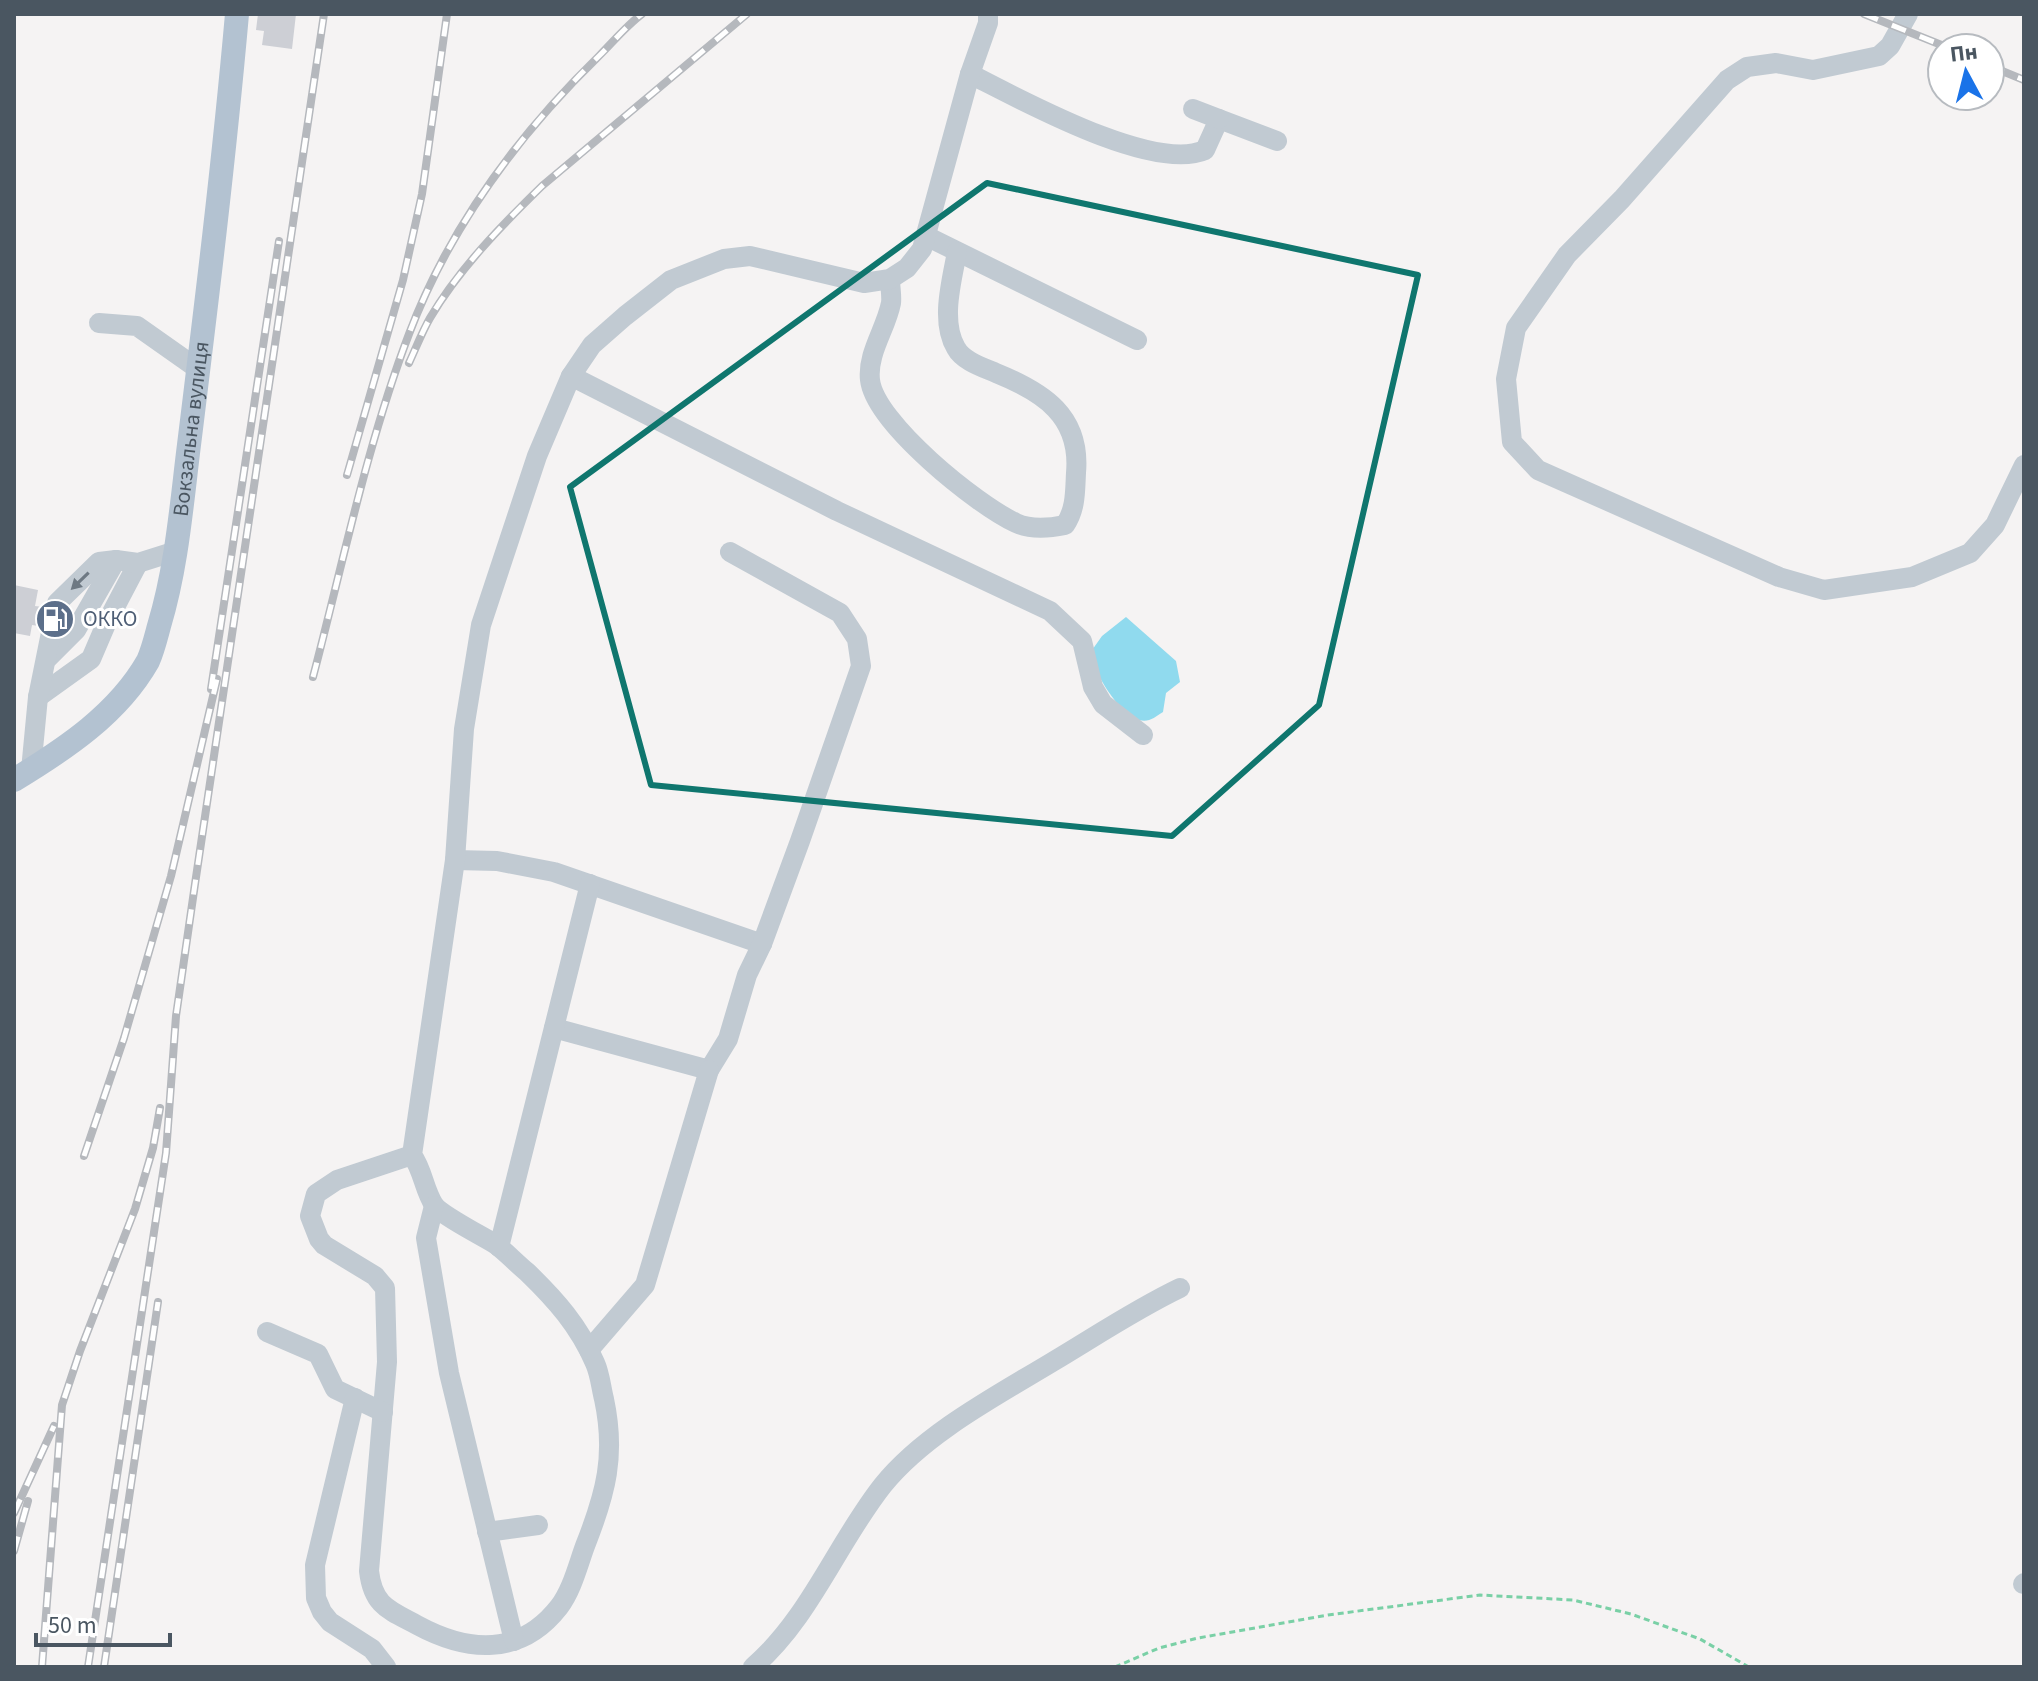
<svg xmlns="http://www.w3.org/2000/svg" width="2038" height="1681" viewBox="0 0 2038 1681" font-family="'Source Sans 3',sans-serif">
  <rect width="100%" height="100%" fill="#f5f3f3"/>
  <path fill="#90daee" d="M1126,617l50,44 4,21 -14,11 -3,19c-8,5 -14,11 -24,8 -21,-7 -44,-46 -49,-67l12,-17z"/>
  <g fill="#cdcfd5">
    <polygon points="258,14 296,14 292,49 262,45 264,31 256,30"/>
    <polygon points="14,585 38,590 35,606 43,607 39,626 32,625 30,636 14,633"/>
  </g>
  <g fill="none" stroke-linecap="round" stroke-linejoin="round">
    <polyline stroke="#7ad0a6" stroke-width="3" stroke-dasharray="6 4" stroke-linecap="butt" points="1115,1667 1159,1648 1198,1638 1328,1615 1480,1595 1573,1600 1631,1614 1700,1639 1749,1667"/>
    <g stroke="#c1cad2" stroke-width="20">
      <polyline points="1908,14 1890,46 1879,56 1813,70 1776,63 1747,67 1727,80 1622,199 1567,255 1516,328 1506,379 1512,442 1538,470 1779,577 1824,590 1912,577 1970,553 1995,525 2024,465"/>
      <path d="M970,74c50,25 183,99 235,76l14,-31 58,22"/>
      <polyline points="1193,109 1219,119"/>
      <polyline points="926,236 1137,340"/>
      <path d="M890,279c0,8 2,17 1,24 -5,26 -24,50 -21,77 5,43 107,125 146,143 15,7 34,5 49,2 11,-16 10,-34 11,-52 5,-57 -33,-81 -80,-100 -14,-6 -33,-12 -40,-25 -16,-27 -4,-68 1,-96"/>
      <polyline points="99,323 137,326 198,369"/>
      <polyline points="571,376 837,511 1050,611 1082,641 1093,687 1103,704 1143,735"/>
      <polyline points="48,658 76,630 116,560"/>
      <polyline points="38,697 91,659 106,624 138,563"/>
      <polyline points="31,770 38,697 57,603 99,562 116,560 138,563 176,551"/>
      <polyline points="455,860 497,861 554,872 762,944"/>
      <polyline points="554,1028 709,1070 728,1039 747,975 762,944 800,841 861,666 857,639 840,613 730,552"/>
      <path d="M412,1155l-75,25 -21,14 -6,22 9,23 5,6 51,31 10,12 2,74 -18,209c4,35 20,39 48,54 50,27 103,32 142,-18 13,-17 19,-42 26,-61 21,-53 31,-91 19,-147 -3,-12 -4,-25 -9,-36 -16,-37 -39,-63 -68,-91 -11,-9 -21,-20 -32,-28 -13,-8 -54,-29 -61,-39 -10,-15 -11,-35 -22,-50l43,-295 9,-131 17,-104 56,-169 34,-80 21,-31 33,-29 46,-36 53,-21 26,-3 114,27 26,-4 17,-11 15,-19 48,-175 18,-51v-9"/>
      <polyline points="434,1206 426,1238 449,1373 514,1641"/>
      <polyline points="499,1247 590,884"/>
      <polyline points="267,1332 318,1354 335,1389 383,1412"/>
      <polyline points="589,1350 645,1285 709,1070"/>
      <polyline points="355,1398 315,1565 316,1598 322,1612 330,1622 372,1649 386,1667"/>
      <polyline points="487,1532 538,1525"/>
      <polyline points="2023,1584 2024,1583"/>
      <path d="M753,1667c57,-49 84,-124 130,-182 42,-52 115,-90 171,-124 42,-25 82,-52 126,-73"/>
    </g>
    <path stroke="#b3c2d1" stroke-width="24" id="s1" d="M14,780c51,-31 104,-66 134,-119 5,-11 8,-24 11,-35 17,-56 22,-115 29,-173 18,-146 36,-292 49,-439"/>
    <defs>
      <g id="rail">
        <polyline points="1864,14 1949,48"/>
        <polyline points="1990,66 2024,80"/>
        <path d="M409,363c7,-15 13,-31 21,-45 29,-49 71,-92 112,-132l205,-172"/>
        <polyline points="347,475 403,280 422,194 447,14"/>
        <path d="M313,677c30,-114 54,-233 96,-343 40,-106 110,-200 190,-278 14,-14 27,-30 43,-42"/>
        <polyline points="211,689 279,241"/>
        <polyline points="84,1156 124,1038 171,876 217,679"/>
        <polyline points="14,1513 54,1426"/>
        <polyline points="14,1551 28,1501"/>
        <polyline points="42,1667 62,1405 80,1351 135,1209 153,1148 160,1108"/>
        <polyline points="88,1667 166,1153 176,1016 195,884 324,14"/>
        <polyline points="104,1667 158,1302"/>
      </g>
    </defs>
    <use href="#rail" stroke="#b5b8bd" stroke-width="8"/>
    <use href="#rail" stroke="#fff" stroke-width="5" stroke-dasharray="15" stroke-linecap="butt"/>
  </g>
  <defs><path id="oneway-solid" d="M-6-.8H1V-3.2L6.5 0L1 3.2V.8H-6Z" transform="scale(2)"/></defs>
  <use fill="#6e7983" href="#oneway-solid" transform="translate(80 581) rotate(136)"/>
  <path fill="none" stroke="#0f766e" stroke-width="6" stroke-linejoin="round" d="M987,183l431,92 -99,430 -147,131 -521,-51 -81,-298z"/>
  <defs>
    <symbol id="fuel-disc" viewBox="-11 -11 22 22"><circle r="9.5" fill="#5c6f8a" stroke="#fff"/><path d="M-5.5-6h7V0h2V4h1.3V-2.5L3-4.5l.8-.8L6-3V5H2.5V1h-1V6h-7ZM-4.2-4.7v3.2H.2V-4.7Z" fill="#fff"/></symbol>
  </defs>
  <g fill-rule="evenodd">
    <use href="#fuel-disc" x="33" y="597" width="44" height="44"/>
  </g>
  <g text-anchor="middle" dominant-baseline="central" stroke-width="6" stroke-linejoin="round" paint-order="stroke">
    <g font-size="22" fill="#4a5661" stroke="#fff">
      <text stroke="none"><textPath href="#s1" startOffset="418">Вокзальна вулиця</textPath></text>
    </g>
    <g font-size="22" fill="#4e5e75" stroke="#fff" text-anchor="start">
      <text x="83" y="619">ОККО</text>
    </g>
  </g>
  <rect width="2038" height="1681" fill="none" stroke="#4a5661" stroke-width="32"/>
  <g transform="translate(1966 72) rotate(353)"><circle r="38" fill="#ffffff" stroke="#b7bbc0" stroke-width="2"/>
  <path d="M0-6L14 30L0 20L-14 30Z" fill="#1a73e8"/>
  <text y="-12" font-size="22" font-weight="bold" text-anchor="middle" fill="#4a5661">Пн</text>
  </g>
  <path d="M36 1633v12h134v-12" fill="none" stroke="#4a5661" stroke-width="4"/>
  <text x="48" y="1633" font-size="24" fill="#4a5661" stroke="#ffffff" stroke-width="6" paint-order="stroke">50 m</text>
</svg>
